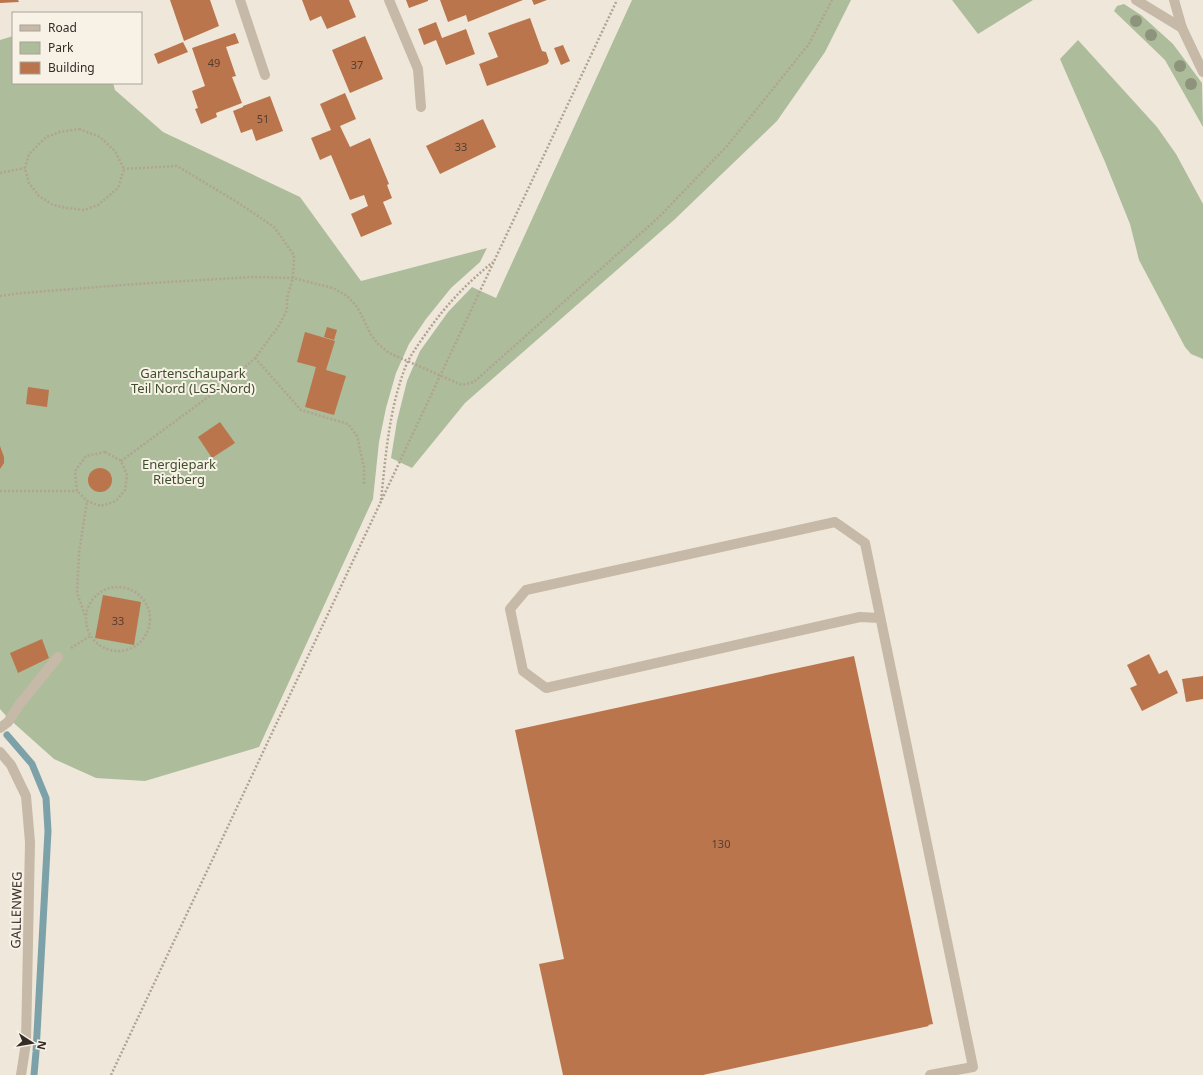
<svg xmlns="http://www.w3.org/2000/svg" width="1203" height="1075" viewBox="0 0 1203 1075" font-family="'Noto Sans',sans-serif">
  <rect width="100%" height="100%" fill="#efe8da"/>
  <g fill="#adbc9b">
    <polygon points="632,0 851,0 825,52 777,121 674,220 465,403 412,468 391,458 397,421 407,381 420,351 448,312 472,287 496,298"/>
    <polygon points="952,0 1033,0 978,34"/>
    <polygon points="1124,4 1141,15 1173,44 1202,83 1203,127 1165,60 1114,11 1117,6"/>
    <polygon points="13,36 13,83 113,83 115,90 163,132 300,197 361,281 487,248 480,262 451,288 426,319 409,344 396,373 386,408 379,442 373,499 259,747 145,781 96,778 54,759 7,717 0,709 0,40"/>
    <polygon points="1078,40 1157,127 1176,154 1203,204 1203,359 1191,354 1185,347 1139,260 1130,224 1105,162 1060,59"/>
  </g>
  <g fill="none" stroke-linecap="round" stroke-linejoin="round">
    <polyline stroke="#7ca1a9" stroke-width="7" points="7,735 32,764 46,798 48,831 36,1052 34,1075"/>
  </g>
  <g fill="#bb754c">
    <polygon points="0,0 18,0 19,2 0,3"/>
    <polygon points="170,0 210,0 219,26 184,41"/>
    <polygon points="302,0 349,0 356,17 327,29 321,16 310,21"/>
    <polygon points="406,0 428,0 428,1 409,8"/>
    <polygon points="440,0 523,0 468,22 466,15 448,22"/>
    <polygon points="532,0 547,0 534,5"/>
    <polygon points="530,18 542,51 546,52 549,61 547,64 487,86 479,64 498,57 488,33"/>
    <polygon points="436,22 442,38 466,29 475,54 446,65 436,40 424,45 418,29"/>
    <polygon points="235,33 239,43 226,47 236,76 232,77 242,103 216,113 217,117 201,124 195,109 198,108 192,91 205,86 192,48"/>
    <polygon points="365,36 383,79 350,93 332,50"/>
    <polygon points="183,42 188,52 158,64 154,54"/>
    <polygon points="563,45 570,61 561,65 554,48"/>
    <polygon points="345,93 356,119 340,126 350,147 370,138 389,184 387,185 392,198 383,202 392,224 361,237 351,214 368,206 364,195 350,200 331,155 320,160 311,138 331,130 320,104"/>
    <polygon points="270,96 283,131 256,141 252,129 241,133 233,111 243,107 243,106"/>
    <polygon points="483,119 496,147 440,174 426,146"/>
    <polygon points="327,327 337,330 334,340 324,337"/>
    <polygon points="305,332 335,341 326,370 346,376 334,415 305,407 316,367 297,362"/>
    <polygon points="28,387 49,390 47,407 26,404"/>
    <polygon points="220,422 235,443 212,458 198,437"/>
    <polygon points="0,446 4,457 4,463 0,469"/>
    <circle cx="100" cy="480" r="12"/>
    <polygon points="103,595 141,602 134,645 95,638"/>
    <polygon points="42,639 49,658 18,673 10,653"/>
    <polygon points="1149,654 1159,674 1167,670 1178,693 1142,711 1130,688 1137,685 1127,665"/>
    <polygon points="854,656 933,1024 928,1025 929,1026 703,1075 563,1075 539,964 564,959 515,730"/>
    <polygon points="1203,676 1203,699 1186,702 1182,679"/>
  </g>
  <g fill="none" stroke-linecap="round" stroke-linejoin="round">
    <g stroke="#b1a392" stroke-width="2.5" stroke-dasharray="2 2" stroke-linecap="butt">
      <polygon points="79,129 100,137 115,151 124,169 118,188 98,205 84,210 67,208 53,205 39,196 29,183 25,168 29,154 46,137 60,132"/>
      <polyline points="0,173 25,168"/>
      <polyline points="0,296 22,293 136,284 252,277 293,278 333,288 347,296 358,308 371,335 378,344 389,353 462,385 474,382 659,217 727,146 809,44 832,0"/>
      <polyline points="255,358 301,410 348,424 357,436 364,467 364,485"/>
      <polygon points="105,452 121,461 127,475 125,490 116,501 101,506 87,501 77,491 75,471 86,456"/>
      <polyline points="121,461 230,381 255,358 278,327 287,310 287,298 293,278 294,255 274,227 237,202 177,166 124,169"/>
      <polyline points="0,491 77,491"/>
      <circle cx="118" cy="619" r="32"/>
      <polyline points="85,615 77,593 79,553 87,501"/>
      <polyline points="71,648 90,636"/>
      <polyline points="111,1075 617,0"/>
    </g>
    <g stroke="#c6b9a7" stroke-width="10">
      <polyline points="1136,0 1182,28"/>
      <polyline points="880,618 860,617 546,688 523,671 510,609 526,590 835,522 865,543 973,1067 930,1075"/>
      <polyline points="0,728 8,722 19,705 58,657"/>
    </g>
    <g stroke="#c6b9a7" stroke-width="10">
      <polyline points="240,0 265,75"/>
      <polyline points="389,0 418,69 421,107"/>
      <polyline points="1174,0 1182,28 1203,72"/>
      <polyline points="0,752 11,765 26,796 30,842 26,1043 21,1075"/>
    </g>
    <path stroke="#b1a392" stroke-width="2.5" stroke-dasharray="2 2" stroke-linecap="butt" d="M381,500c5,-46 8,-93 26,-137 5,-10 13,-21 20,-31 19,-27 40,-49 66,-70"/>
  </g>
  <g fill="#8e947b">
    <circle cx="1136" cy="21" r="6"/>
    <circle cx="1151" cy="35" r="6"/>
    <circle cx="1180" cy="66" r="6"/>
    <circle cx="1191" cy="84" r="6"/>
  </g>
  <g text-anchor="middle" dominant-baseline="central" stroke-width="4" stroke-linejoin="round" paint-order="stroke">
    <g font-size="11" fill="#553e30">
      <text x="214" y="62">49</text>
      <text x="357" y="64">37</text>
      <text x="263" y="118">51</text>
      <text x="461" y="146">33</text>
      <text x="118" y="620">33</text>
      <text x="721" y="843">130</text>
    </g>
    <g font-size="13" fill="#3e4f2d" stroke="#f7f1e6">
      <text x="193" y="373">Gartenschaupark<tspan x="193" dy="15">Teil Nord (LGS-Nord)</tspan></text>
      <text x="179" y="464">Energiepark<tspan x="179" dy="15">Rietberg</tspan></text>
    </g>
    <g font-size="13" fill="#332c27" stroke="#f7f1e6">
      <text transform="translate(16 910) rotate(-89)">GALLENWEG</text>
    </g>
  </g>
  <rect x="12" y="12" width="130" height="72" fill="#f7f1e6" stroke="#a9a29a"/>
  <rect x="20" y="25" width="20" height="6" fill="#c6b9a7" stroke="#a9a29a"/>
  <text x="48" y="32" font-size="12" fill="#332c27">Road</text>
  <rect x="20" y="42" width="20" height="12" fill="#adbc9b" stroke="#a9a29a"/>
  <text x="48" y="52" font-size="12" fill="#332c27">Park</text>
  <rect x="20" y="62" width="20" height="12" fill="#bb754c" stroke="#a9a29a"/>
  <text x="48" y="72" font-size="12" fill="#332c27">Building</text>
  <g transform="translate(32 1043) rotate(102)" stroke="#f7f1e6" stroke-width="3" paint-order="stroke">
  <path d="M0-3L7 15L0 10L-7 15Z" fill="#332c27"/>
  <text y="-6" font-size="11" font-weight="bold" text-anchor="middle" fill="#332c27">N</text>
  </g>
</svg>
